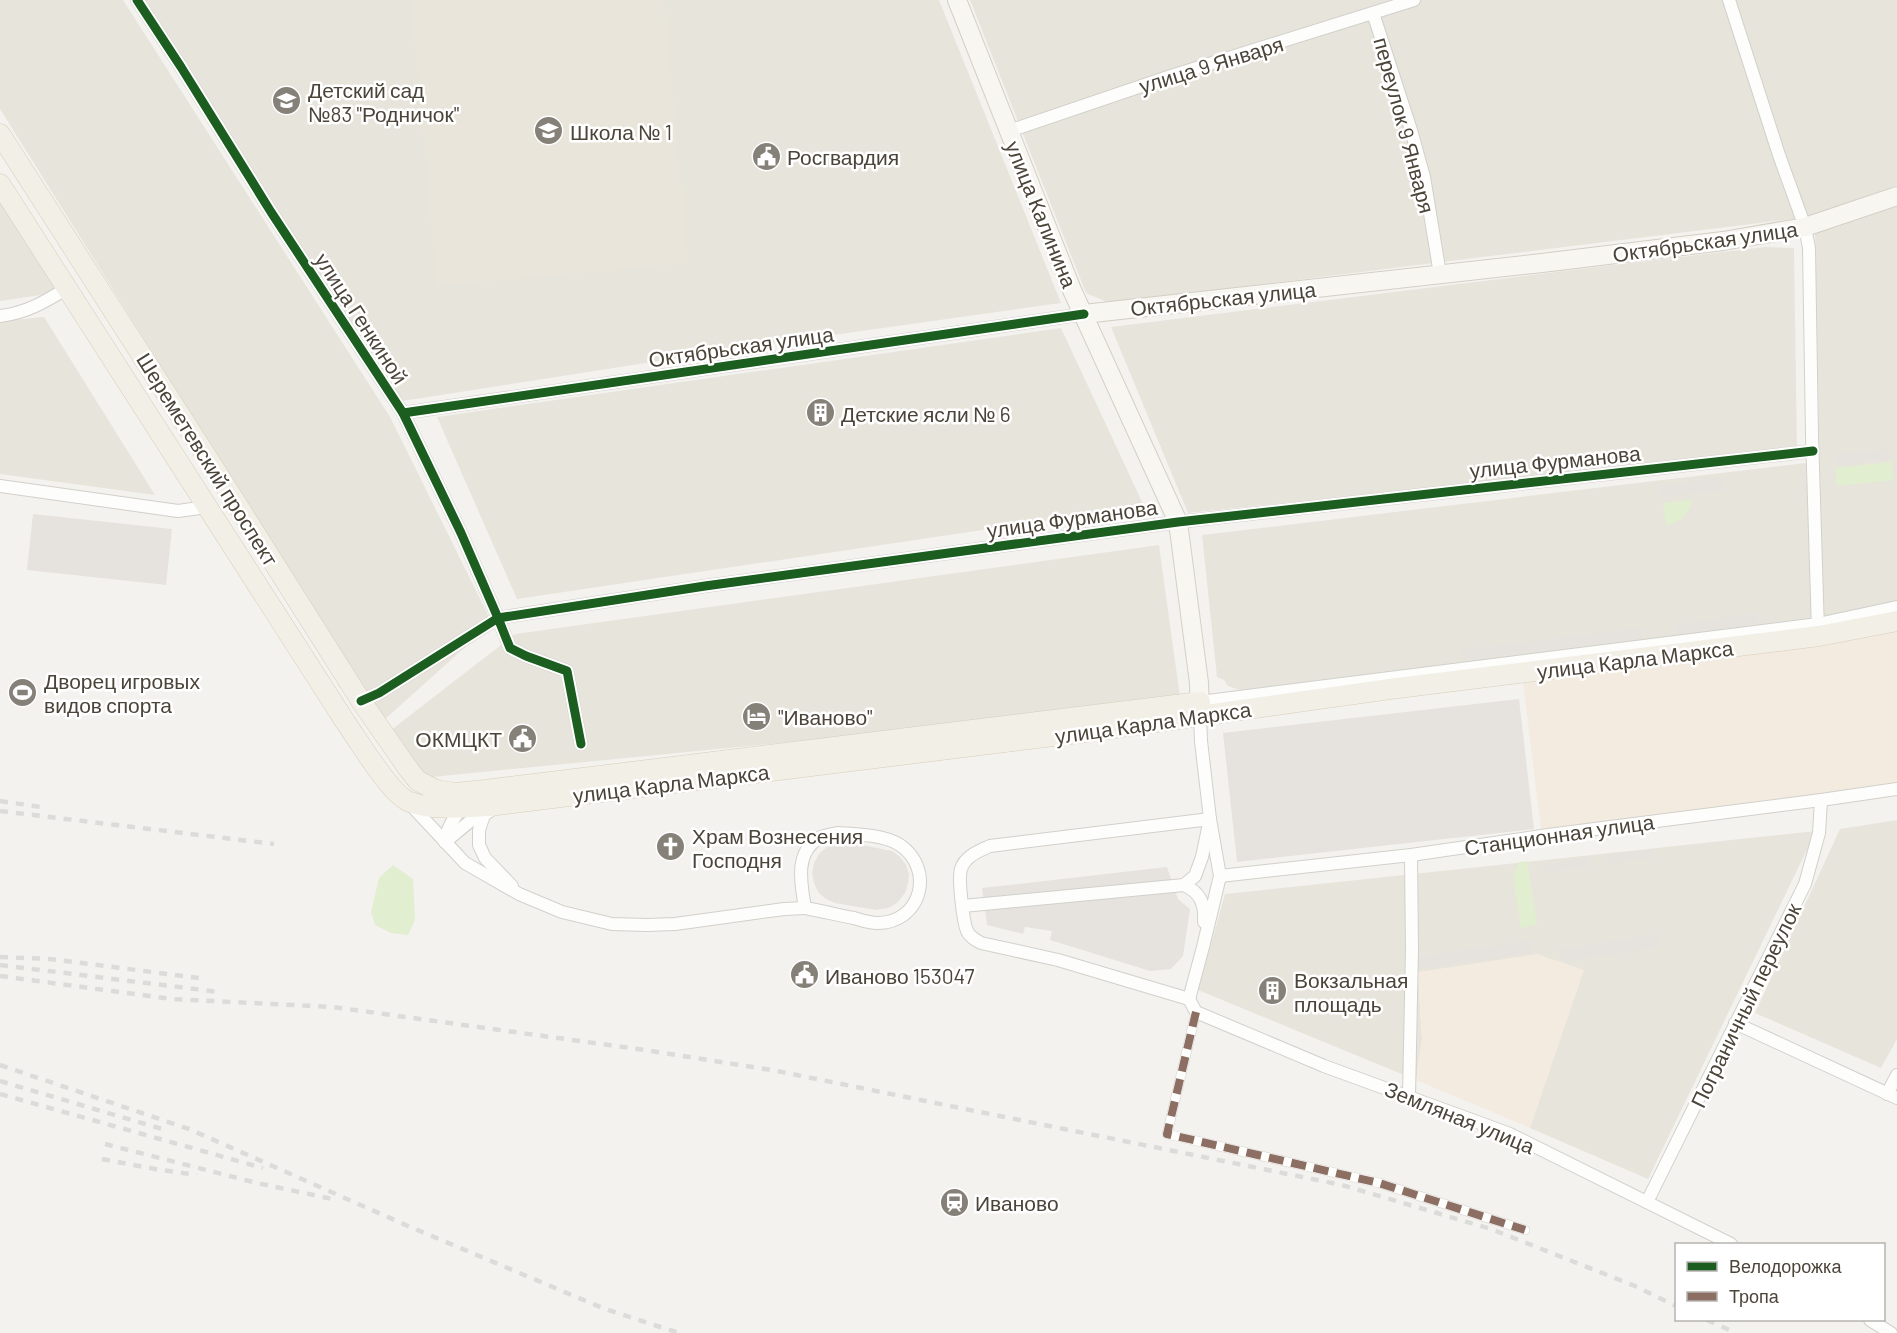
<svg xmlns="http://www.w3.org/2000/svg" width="1897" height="1333" viewBox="0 0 1897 1333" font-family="Barlow,sans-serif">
  <rect width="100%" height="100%" fill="#f4f2ee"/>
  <g fill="#e7e4dc">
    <polygon points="0,0 123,0 390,417 492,623 383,721 0,109"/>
    <polygon points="145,0 939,0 1061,303 748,347 396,402"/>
    <polygon points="970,0 1897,0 1897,185 1808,217 1109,303 1086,293"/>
    <polygon points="0,184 69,291 0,301"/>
    <polygon points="1897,204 1897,605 1823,621 1815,231"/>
    <polygon points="1765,247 1794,248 1797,449 1188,513 1111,327 1596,267"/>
    <polygon points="44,317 155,495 0,474 0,321"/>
    <polygon points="1061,328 1144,506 517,599 437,417"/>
    <polygon points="1806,463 1812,620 1240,690 1228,686 1224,680 1217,677 1202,535"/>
    <polygon points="1159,545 1180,697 840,737 422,778 386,734 515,634"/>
    <polygon points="1897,820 1897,1039 1881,1068 1755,1013 1840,829"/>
    <polygon points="1816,831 1648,1179 1530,1128 1583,970 1418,972 1422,1039 1416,1080 1198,990 1225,894"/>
  </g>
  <g fill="#f3ebdf">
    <polygon points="1897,630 1897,784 1541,830 1523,682"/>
    <polygon points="1537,954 1584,970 1530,1128 1416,1080 1422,1039 1418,972"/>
  </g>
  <polygon fill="#eae5da" points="411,0 664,0 688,263 437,286"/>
  <g fill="#e1eecf">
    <polygon points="1891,462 1893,480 1837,486 1835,468"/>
    <path d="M1692,500c-3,14 -11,23 -26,25l-3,-22z"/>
    <polygon points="1527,861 1537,925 1521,928 1513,877 1519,862"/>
    <polygon points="393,865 413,879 415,920 408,935 391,933 375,925 371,912 379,878"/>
  </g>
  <g fill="#e6e3df">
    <polygon points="1887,449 1888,459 1836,465 1835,455"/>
    <polygon points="1723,477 1725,489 1660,498 1658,487"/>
    <polygon points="33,514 172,529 166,585 27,570"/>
    <polygon points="1758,613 1759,623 1678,635 1676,625"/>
    <polygon points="1642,628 1643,638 1462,660 1460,650"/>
    <polygon points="1519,699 1534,829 1237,862 1223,733"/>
    <polygon points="847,842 892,851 900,857 906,865 909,874 908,884 905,893 897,903 888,908 876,910 835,903 826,899 818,892 814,883 812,873 814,863 819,854 827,847 837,843"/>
    <polygon points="1653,849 1654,857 1608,864 1607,855"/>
    <polygon points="1587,858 1589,867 1543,873 1542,865"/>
    <polygon points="1167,867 1178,899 1190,909 1183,956 1171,969 1150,971 1050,940 1052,931 1025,927 1023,934 987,925 982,888"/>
    <polygon points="1657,934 1659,947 1562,962 1560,950"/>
    <polygon points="1530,941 1532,953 1420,969 1418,957"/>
  </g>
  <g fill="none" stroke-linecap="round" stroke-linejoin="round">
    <defs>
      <polyline id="pedestrian" points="1196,1012 1167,1134 1379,1183 1525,1230"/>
      <g id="minor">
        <polyline points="137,0 181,67 271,212 403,413 461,533 498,618 510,648 526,656 567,671 581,744"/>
        <polyline points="1729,0 1779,155 1805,227 1809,248 1812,435 1818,631"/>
        <polyline points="1373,13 1411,130 1424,177 1440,274"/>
        <polyline points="1009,131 1171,76 1414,0"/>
        <path d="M0,316c26,-3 45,-14 67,-28"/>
        <polyline points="403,413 1084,314"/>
        <polyline points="0,486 178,511 207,507"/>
        <polyline points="361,701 379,693 498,618 705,586 1178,522 1813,451"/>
        <polyline points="1200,702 1818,624 1897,607"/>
        <polyline points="409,803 465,863 519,894 562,912 612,924 647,925 675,924 784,909 805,908"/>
        <polyline points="497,806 484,815 479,830 479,845 485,858 512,886"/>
        <path d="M838,833c18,1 47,2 62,12 35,24 22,78 -23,78 -7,0 -16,-3 -23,-5 -16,-3 -32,-7 -49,-10 -4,-24 -11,-55 14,-70 5,-3 13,-4 19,-5z"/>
        <path d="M445,842c2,-15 9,-24 18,-36"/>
        <polyline points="445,842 486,808"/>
        <polyline points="1220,876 1411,855 1548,835 1821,800 1897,789"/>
        <path d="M1184,885c17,8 21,19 20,37"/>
        <polyline points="963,906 1184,885 1195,876 1202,857 1210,819"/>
        <polyline points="1189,999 1196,1012 1324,1066 1510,1134 1731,1244"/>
        <path d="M1189,999l-131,-39 -77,-17c-6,-3 -11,-6 -14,-12 -4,-10 -9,-52 -6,-62 4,-13 18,-18 29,-23l220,-27"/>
        <polyline points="1189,999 1203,947 1220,876 1210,819 1201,741 1200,717"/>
        <polyline points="1735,1023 1897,1098"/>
        <polyline points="1887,1094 1897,1075"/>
        <polyline points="1409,1096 1412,950 1411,855"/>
        <polyline points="1647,1202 1805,884 1819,833 1821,800"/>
        <polyline points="1870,1320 1891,1333"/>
      </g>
      <g id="secondary">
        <polyline points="957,0 1072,290 1178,522 1199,683 1200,715"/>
        <polyline points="1084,314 1542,263 1723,241 1805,227 1897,196"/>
      </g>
      <g id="primary">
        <polyline points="0,134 219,476 361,701 409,770 418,781 436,790 455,793 485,790 1200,702"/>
        <path d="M0,184l346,539c13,18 45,73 64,79 25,9 53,5 79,4l597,-74 304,-43 429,-53 78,-15"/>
      </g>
    </defs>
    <use href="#pedestrian" stroke="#d2d0cb" stroke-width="10"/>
    <use href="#minor" stroke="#d2d0cb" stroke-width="14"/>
    <use href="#secondary" stroke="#d3cfc5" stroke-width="20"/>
    <use href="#primary" stroke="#d6cebb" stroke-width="21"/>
    <use href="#pedestrian" stroke="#fdfdfc" stroke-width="9"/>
    <use href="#minor" stroke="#fdfdfc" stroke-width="12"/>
    <use href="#secondary" stroke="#f7f6f1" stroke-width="18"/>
    <use href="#primary" stroke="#f2efe6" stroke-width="20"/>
    <g stroke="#dbdbda" stroke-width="4.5" stroke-dasharray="8 8" stroke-linecap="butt">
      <polyline points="0,801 47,808"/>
      <polyline points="0,811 274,844"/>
      <polyline points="0,957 50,959 199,978"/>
      <polyline points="0,965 219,992"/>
      <polyline points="0,976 172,999 333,1007 645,1050 777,1071 1342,1185 1491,1229 1635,1286 1676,1306"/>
      <polyline points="0,1065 189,1129 408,1226 605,1309 679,1333"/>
      <polyline points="0,1081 162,1129"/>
      <polyline points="0,1094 263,1168"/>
      <polyline points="105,1144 257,1183 337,1200"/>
      <polyline points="102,1159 155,1169 197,1175"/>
      <polyline points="1707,1320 1736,1333"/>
    </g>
    <polyline stroke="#8d6e63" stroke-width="8" stroke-dasharray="15 8" stroke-linecap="butt" points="1196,1012 1167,1134 1379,1183 1525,1230"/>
    <defs>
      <g id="cycleway">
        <polyline points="137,0 181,67 271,212 403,413 461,533 498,618 510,648 526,656 567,671 581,744"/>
        <polyline points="403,413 1084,314"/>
        <polyline points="361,701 379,693 498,618 705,586 1178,522 1813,451"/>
      </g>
    </defs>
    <use href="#cycleway" stroke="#fff" stroke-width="13"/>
    <use href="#cycleway" stroke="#1b5e20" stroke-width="9"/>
  </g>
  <defs>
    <symbol id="school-disc" viewBox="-11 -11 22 22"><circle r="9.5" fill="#868178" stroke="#fff"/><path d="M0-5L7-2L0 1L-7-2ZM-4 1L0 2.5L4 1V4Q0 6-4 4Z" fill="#fff"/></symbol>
    <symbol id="civic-disc" viewBox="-11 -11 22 22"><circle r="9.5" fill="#868178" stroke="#fff"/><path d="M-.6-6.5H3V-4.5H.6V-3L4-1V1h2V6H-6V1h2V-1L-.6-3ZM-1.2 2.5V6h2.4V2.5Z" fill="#fff"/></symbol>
    <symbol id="building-disc" viewBox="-11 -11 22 22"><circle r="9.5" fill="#868178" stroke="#fff"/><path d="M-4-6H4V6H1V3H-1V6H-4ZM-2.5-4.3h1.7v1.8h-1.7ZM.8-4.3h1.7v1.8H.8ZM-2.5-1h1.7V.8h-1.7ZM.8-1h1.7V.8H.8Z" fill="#fff"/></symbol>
    <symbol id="stadium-disc" viewBox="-11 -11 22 22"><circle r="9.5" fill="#868178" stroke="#fff"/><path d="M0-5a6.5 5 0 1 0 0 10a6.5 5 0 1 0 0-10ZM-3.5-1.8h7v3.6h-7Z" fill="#fff"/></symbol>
    <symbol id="hotel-disc" viewBox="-11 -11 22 22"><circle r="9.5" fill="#868178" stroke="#fff"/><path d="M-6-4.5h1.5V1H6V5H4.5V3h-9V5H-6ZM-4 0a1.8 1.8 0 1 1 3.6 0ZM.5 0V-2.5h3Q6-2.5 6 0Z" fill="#fff"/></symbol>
    <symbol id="church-disc" viewBox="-11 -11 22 22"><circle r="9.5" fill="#868178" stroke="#fff"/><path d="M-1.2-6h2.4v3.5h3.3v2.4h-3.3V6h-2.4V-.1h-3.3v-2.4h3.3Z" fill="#fff"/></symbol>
    <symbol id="station-disc" viewBox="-11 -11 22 22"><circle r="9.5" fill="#868178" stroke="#fff"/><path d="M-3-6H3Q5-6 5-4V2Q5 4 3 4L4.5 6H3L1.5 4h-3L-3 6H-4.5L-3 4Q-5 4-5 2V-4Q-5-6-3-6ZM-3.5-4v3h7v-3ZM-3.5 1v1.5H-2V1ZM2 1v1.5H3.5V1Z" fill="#fff"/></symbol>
  </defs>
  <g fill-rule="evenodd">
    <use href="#school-disc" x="270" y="84" width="33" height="33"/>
    <use href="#school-disc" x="532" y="114" width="33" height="33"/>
    <use href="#civic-disc" x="750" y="140" width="33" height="33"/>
    <use href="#building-disc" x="804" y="396" width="33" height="33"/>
    <use href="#stadium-disc" x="6" y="676" width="33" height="33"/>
    <use href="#hotel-disc" x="740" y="700" width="33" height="33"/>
    <use href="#civic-disc" x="506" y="722" width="33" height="33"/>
    <use href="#church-disc" x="654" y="830" width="33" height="33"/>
    <use href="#civic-disc" x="788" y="958" width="33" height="33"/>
    <use href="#building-disc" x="1256" y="974" width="33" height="33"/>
    <use href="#station-disc" x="938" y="1186" width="33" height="33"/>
  </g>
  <g text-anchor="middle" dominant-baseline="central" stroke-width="5" stroke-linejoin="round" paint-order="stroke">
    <g font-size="21" fill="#4b4439" stroke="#fff">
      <text transform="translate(1211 64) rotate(-17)">улица 9 Января</text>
      <text transform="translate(1405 125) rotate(75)">переулок 9 Января</text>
      <text transform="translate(1042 214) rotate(68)">улица Калинина</text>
      <text transform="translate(1705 241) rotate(-8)">Октябрьская улица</text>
      <text transform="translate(1223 298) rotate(-6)">Октябрьская улица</text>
      <text transform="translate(362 318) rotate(57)">улица Генкиной</text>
      <text transform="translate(741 346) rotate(-8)">Октябрьская улица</text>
      <text transform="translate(208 459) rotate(58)">Шереметевский проспект</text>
      <text transform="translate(1555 461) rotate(-6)">улица Фурманова</text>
      <text transform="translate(1072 518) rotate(-8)">улица Фурманова</text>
      <text transform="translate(1635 659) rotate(-7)">улица Карла Маркса</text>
      <text transform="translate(1153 722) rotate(-8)">улица Карла Маркса</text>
      <text transform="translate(671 783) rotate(-7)">улица Карла Маркса</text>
      <text transform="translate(1559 834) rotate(-8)">Станционная улица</text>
      <text transform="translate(1745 1005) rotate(-64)">Пограничный переулок</text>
      <text transform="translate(1460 1117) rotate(22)">Земляная улица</text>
    </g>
    <g font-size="21" fill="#4b4439" stroke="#fff" text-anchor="start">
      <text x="308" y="89">Детский сад<tspan x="308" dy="24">№83 "Родничок"</tspan></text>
      <text x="570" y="131">Школа № 1</text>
      <text x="787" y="156">Росгвардия</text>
      <text x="841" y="413">Детские ясли № 6</text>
      <text x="44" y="680">Дворец игровых<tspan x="44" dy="24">видов спорта</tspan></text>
      <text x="778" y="716">"Иваново"</text>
      <text x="502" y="738" text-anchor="end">ОКМЦКТ</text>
      <text x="692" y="835">Храм Вознесения<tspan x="692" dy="24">Господня</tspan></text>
      <text x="825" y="975">Иваново 153047</text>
      <text x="1294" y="979">Вокзальная<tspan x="1294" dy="24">площадь</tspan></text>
      <text x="975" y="1202">Иваново</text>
    </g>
  </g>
  <rect x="1675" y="1243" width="210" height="78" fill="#ffffff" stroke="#b7b4b0" stroke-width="1.5"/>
  <rect x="1687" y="1262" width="30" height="9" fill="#1b5e20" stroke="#b7b4b0" stroke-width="1.5"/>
  <text x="1729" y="1273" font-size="18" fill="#4b4439">Велодорожка</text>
  <rect x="1687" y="1292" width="30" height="9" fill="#8d6e63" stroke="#b7b4b0" stroke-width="1.5"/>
  <text x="1729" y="1303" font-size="18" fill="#4b4439">Тропа</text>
</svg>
